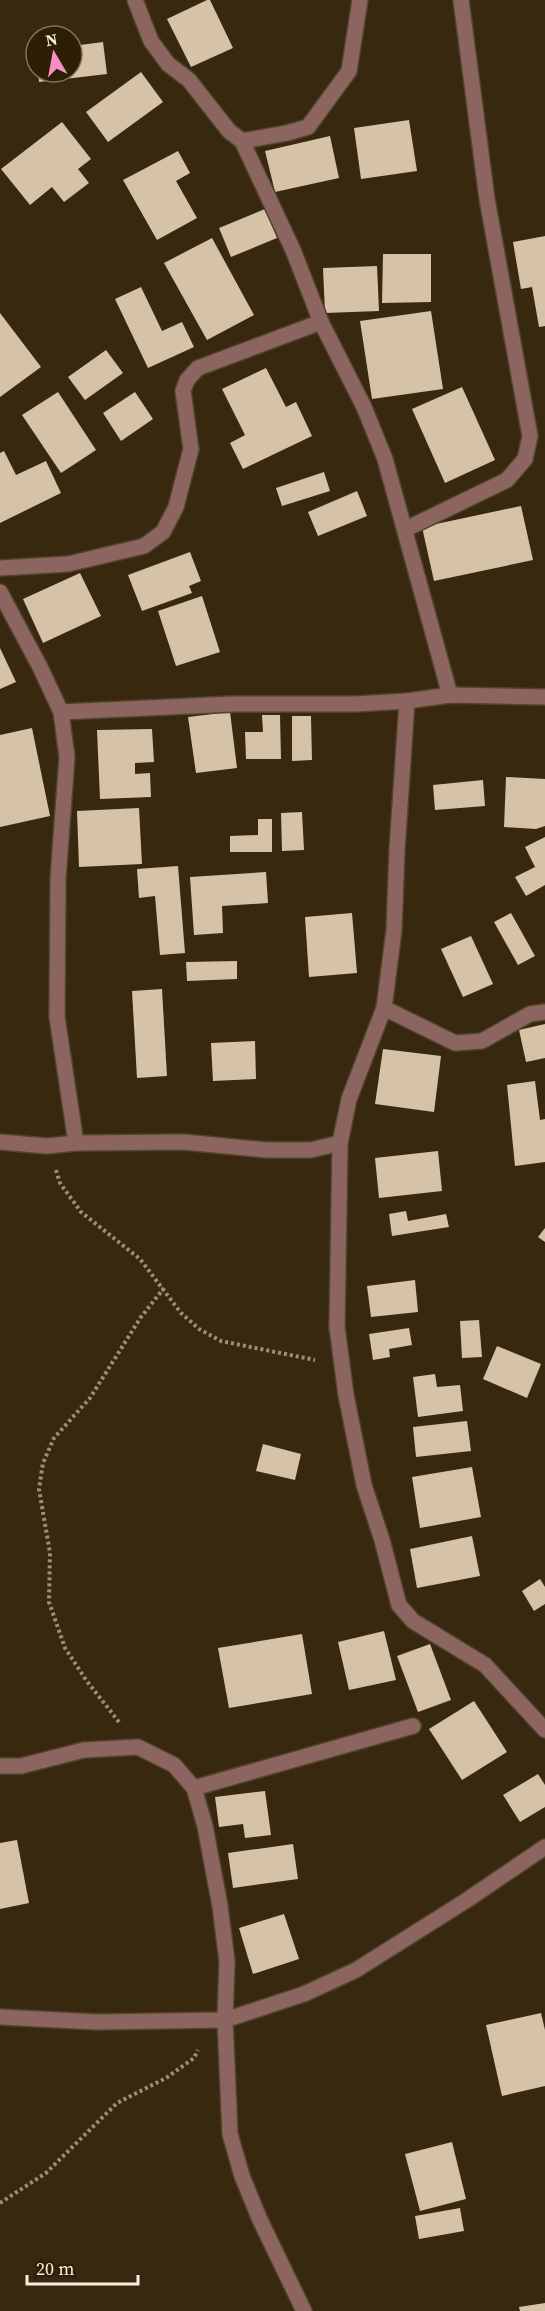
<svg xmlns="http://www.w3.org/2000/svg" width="545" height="2311" viewBox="0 0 545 2311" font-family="'Source Serif 4',serif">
  <rect width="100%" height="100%" fill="#37280f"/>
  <g fill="#d6c3a7">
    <polygon points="207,0 210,0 233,48 191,67 167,19"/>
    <polygon points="103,42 107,74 39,82 38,72 72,72 72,46"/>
    <polygon points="141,72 163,102 108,142 86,112"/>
    <polygon points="409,120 417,171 361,179 354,128"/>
    <polygon points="62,122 91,159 78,169 89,183 64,202 52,187 30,205 1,169"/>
    <polygon points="330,136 339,178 275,192 265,151"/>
    <polygon points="178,151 190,173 176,181 197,218 157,240 123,180"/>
    <polygon points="265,209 277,238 231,257 219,228"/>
    <polygon points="545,236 545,326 539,327 532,287 521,289 513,242"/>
    <polygon points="212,238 254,315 207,340 164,263"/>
    <polygon points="383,254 431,254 431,302 382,303"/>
    <polygon points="377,266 379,311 325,313 323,268"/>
    <polygon points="141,287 162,331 182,322 194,347 148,368 115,299"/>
    <polygon points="431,311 443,389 372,399 360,321"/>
    <polygon points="0,313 41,367 0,397"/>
    <polygon points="106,350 123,373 85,400 68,377"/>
    <polygon points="266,368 286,407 296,402 312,436 243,469 230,443 245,435 222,389"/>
    <polygon points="462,387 495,460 445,483 412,409"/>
    <polygon points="58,392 96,450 61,473 22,415"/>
    <polygon points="135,392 153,419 121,441 103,413"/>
    <polygon points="4,451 16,475 46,461 61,493 0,523 0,453"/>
    <polygon points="324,472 330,491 282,506 276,488"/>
    <polygon points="357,491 367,516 318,536 308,512"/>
    <polygon points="521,506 533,560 434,581 422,527"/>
    <polygon points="190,552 201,581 189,586 192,593 142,611 128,575"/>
    <polygon points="80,573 101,616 43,643 23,599"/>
    <polygon points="202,596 220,652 176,666 158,611"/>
    <polygon points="0,648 16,682 0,689"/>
    <polygon points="230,712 237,768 196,773 188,717"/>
    <polygon points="262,715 280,715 281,759 246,759 245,732 263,732"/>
    <polygon points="292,716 311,716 312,760 292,761"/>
    <polygon points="32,728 50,816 0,827 0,735"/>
    <polygon points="152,729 154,762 135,763 135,774 150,773 151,797 100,799 97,730"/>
    <polygon points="506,777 545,779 545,826 536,829 504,827"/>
    <polygon points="483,780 485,806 435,810 433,785"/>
    <polygon points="139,808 142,864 79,867 77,811"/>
    <polygon points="302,812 304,850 282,851 281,813"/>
    <polygon points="258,819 272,819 272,852 230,852 230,836 258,835"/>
    <polygon points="545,837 545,885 526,896 515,877 535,867 525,847"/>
    <polygon points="178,866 185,953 160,955 155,896 139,898 137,869"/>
    <polygon points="266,872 268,903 222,906 223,933 194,935 190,877"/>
    <polygon points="352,913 357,973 309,977 305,917"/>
    <polygon points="511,913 535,956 518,965 494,922"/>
    <polygon points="471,936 493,984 463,997 441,949"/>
    <polygon points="237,961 237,979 187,981 186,962"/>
    <polygon points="162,989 167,1076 137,1078 132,991"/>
    <polygon points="545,1024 545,1058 526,1062 519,1030"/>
    <polygon points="255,1041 256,1079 213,1081 211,1043"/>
    <polygon points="383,1049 441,1056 434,1112 375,1104"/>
    <polygon points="535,1081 540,1120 545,1119 545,1162 515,1166 507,1085"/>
    <polygon points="438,1151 442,1191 379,1198 375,1158"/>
    <polygon points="406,1211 408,1221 446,1214 449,1227 392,1236 389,1214"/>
    <polygon points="545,1228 545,1242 538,1237"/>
    <polygon points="415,1280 418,1312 371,1317 367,1286"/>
    <polygon points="479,1320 482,1357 462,1358 460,1321"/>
    <polygon points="409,1328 412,1345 389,1349 390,1357 373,1360 369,1334"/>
    <polygon points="497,1346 541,1364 527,1398 483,1379"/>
    <polygon points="435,1374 437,1387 460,1385 463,1411 418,1417 413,1377"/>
    <polygon points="467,1421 471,1451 416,1457 413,1427"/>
    <polygon points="263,1444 301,1454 295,1480 256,1471"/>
    <polygon points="472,1467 481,1517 420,1528 412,1477"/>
    <polygon points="472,1536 480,1576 417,1588 410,1549"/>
    <polygon points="540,1579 545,1587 545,1604 534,1611 522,1591"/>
    <polygon points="384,1631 396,1680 349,1690 338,1642"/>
    <polygon points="302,1634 312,1694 229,1708 218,1648"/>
    <polygon points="430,1644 451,1700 418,1712 397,1656"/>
    <polygon points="474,1701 507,1752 462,1780 429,1729"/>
    <polygon points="538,1774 545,1785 545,1807 520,1822 503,1795"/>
    <polygon points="265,1791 271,1835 245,1838 243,1824 219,1827 215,1797"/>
    <polygon points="17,1840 29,1903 0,1909 0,1843"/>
    <polygon points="293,1844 298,1879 233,1888 228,1853"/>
    <polygon points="284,1914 299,1959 253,1974 239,1928"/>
    <polygon points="541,2013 545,2030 545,2086 502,2096 486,2025"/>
    <polygon points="452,2142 466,2199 420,2211 405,2154"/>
    <polygon points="460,2208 464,2231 419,2239 415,2216"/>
    <polygon points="545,2303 545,2311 520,2311 519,2307"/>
  </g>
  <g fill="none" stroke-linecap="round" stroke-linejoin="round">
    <defs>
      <g id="street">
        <polyline points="135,0 151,41 168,64 189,80 229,131 242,141 293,250 321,322 364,407 385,459 450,695"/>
        <polyline points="242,141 287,133 308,127 349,71 360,0"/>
        <polyline points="406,529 507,480 525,459 530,436 487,199 461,0"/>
        <polyline points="0,568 68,564 144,546 163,532 176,507 191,449 183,391 187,380 198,368 321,322"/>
        <polyline points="0,592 40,667 61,712 67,757 58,879 57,1017 76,1143"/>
        <polyline points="61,712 233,704 355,704 407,701 450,695 545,697"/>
        <polyline points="384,1008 455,1043 482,1041 530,1014 545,1012"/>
        <polyline points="0,1142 47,1146 76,1143 184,1142 266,1150 311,1150 340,1143 349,1099 384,1008 394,930 397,850 407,701"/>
        <polyline points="340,1143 337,1327 346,1395 364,1485 382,1540 399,1605 413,1621 485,1665 545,1730"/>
        <polyline points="0,1766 21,1766 84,1750 138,1747 174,1765 194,1788 205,1826 220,1906 227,1961 225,2020 230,2134 242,2176 260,2220 304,2311"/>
        <polyline points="194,1788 413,1726"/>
        <polyline points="0,2017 97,2022 225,2020 304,1994 356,1970 467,1900 545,1847"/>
      </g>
    </defs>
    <use href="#street" stroke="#52442c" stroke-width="18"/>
    <g stroke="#9b8f7b" stroke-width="4" stroke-dasharray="3 3" stroke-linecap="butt">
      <polyline points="56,1170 60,1183 81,1212 140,1259 181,1313 199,1329 221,1341 315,1360"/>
      <polyline points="119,1722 86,1680 65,1648 49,1602 50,1553 39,1489 43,1463 54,1438 90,1398 141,1317 164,1288"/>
      <polyline points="0,2203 46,2173 117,2103 166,2078 194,2058 198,2050"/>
    </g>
    <use href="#street" stroke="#8c6560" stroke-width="15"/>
  </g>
  <g transform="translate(54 54) rotate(350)"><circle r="28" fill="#2d1e06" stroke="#7f725e" stroke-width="1.5"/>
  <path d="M0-4.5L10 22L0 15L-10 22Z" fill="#fb8fc4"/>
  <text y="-9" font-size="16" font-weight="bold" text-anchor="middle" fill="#f9efe1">N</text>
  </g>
  <path d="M27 2275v9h111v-9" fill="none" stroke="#f9efe1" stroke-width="3"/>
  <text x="36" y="2275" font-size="18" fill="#f9efe1" stroke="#2d1e06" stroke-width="4.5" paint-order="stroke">20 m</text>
</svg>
